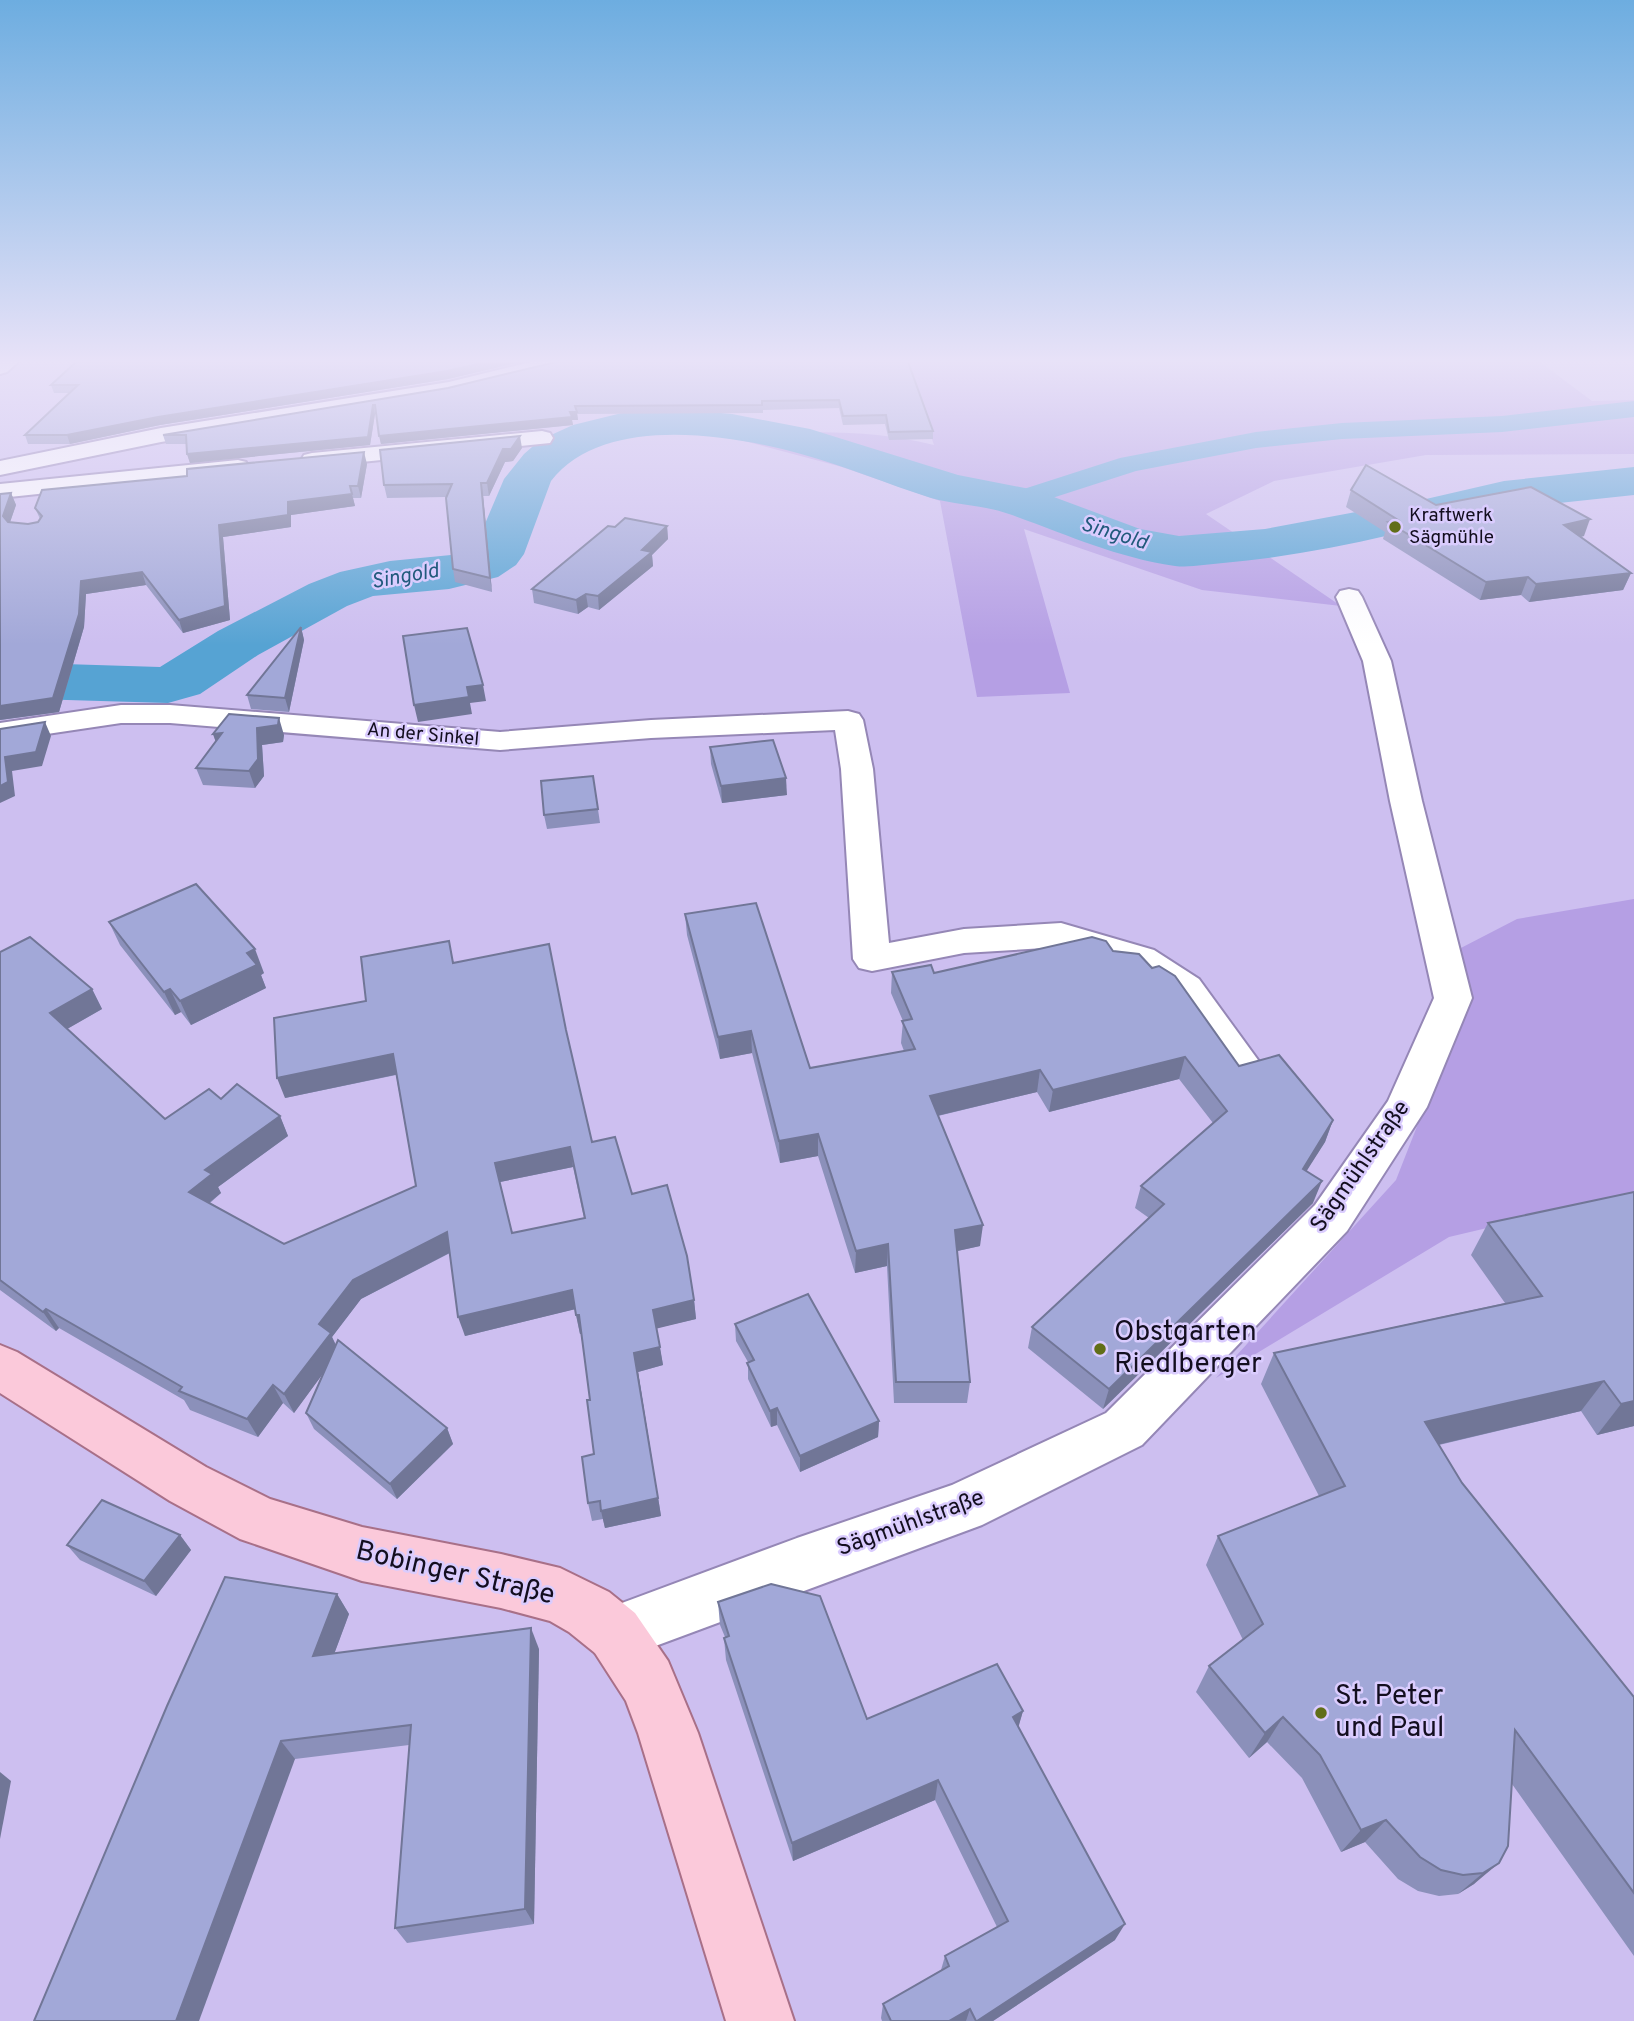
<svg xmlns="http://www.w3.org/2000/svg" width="1634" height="2021" viewBox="0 0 1634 2021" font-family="Overpass,sans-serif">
  <rect width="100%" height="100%" fill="#cdbff0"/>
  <g fill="#b59fe4">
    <path d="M906,362h634l52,39 42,-1v54l-208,1 -152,26 -68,33 135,92 -139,-16 -178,-61 46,164 -93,4 -37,-196 -98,-34 -113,-30c69,-6 137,-9 205,8z"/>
    <polygon points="1634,899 1634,1193 1449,1237 1216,1378 1396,1180 1463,1009 1457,950 1517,919"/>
  </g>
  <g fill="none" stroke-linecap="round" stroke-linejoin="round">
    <polygon fill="#56a3d3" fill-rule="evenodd" points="1634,401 1634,417 1502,432 1342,439 1256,448 1136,471 1018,509 1008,506 1003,500 1008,494 1120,458 1256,432 1342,423 1502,416"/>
    <g fill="#56a3d3" fill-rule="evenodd">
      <path d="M634,410h54l44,4 78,15 148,46 77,15 105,39 39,7 86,-7 107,-20 18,4 7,11 -7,11c-55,13 -111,23 -167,28 -16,1 -33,5 -48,3 -61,-9 -109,-32 -166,-52 -25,-9 -53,-9 -78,-16 -44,-14 -86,-32 -130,-44 -72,-20 -198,-40 -250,27l-27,73 -8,11 -18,12 -49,12 -76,7 -26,10 -89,49 -58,39 -32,9 -168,-5v-36l160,5 58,-36 91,-47 31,-12 50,-11 71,-7 15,-9 28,-66 20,-25 16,-14 33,-15z"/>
      <polygon points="1634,467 1634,495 1504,509 1430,527 1413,522 1405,512 1413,502 1504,481"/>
    </g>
    <defs>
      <g id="minor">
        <polygon points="0,362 18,362 7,372 0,374"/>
        <polygon points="531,362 564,362 561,366 449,394 161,442 0,475 0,461 161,428 449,382"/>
        <polygon points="542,431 550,433 553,438 550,443 312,467 304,465 301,460 304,455 312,453"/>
        <polygon points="238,460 246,462 249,467 246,472 0,498 0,484"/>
        <polygon points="1349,589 1358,591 1362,597 1391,661 1422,801 1472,998 1427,1107 1347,1231 1142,1445 982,1525 615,1661 595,1653 587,1633 595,1613 797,1538 952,1485 1106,1413 1315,1205 1388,1101 1434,998 1390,801 1363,661 1336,597 1340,591"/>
        <polygon points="121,705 170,705 500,732 651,720 848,711 859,714 863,720 873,769 889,943 964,929 1061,923 1154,950 1199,979 1258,1060 1252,1070 1238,1074 1224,1070 1173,997 1128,968 1060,947 964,953 872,971 859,968 853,959 841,769 835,730 651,738 500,750 170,723 121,723 0,741 0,723"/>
      </g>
      <polygon id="major" points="0,1345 17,1352 206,1467 270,1499 362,1527 501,1554 560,1568 609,1592 635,1613 668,1661 698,1733 794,2021 726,2021 638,1733 626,1701 595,1653 569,1632 550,1621 501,1608 362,1581 240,1539 170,1501 0,1393"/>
    </defs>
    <use href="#minor" stroke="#9587b6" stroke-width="4"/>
    <use href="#major" stroke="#a87088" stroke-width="4"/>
    <use href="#minor" fill="#fff" fill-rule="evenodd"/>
    <use href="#major" fill="#fbc9da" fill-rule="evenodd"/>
  </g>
  <g fill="#8b90ba" fill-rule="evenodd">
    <polygon points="76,362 521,362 448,379 160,425 70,444 28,444 25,435 69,393 54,393 51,385"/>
    <polygon points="908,362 933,431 933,439 889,440 885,424 843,425 839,408 763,410 763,413 577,414 578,420 572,420 573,425 381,444 376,414 375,414 370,445 190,463 187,454 186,444 166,444 163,435 448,388"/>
    <polygon points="522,448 513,461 505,462 489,496 483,496 492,592 455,582 453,569 446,497 387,498 384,485"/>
    <polygon points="367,464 361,498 353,498 355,506 291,515 291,527 223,537 230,620 183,633 146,585 86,594 84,627 59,712 0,720 0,494 11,493 16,505 10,522 28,524 38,522 40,519 35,508"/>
    <polygon points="1351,490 1436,505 1584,536 1580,537 1631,573 1623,590 1529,602 1521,595 1480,600 1383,539 1385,532 1346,507"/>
    <polygon points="667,526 668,539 652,555 653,566 599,610 588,607 578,614 534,603 532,589 615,527"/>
    <polygon points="301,627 304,640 289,712 251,709 247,695"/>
    <polygon points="213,734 284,735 283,742 262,745 264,776 255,788 203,785 196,768 216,742"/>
    <polygon points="710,747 787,795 722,803 711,764"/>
    <polygon points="593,776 600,823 547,829 544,815"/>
    <polygon points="685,914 810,1068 904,1051 901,1043 903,1021 891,993 892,972 934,973 1113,951 1239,1066 1333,1120 1325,1142 1306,1171 1313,1203 1103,1409 1028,1348 1032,1327 1149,1218 1135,1208 1141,1186 1213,1123 1179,1079 1049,1112 1037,1092 938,1116 980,1246 957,1251 970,1382 967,1403 894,1403 887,1266 855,1273 818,1156 780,1163 752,1053 720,1059 687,935"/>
    <polygon points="109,922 264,973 261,975 266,988 191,1025 181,1012 175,1015 120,945"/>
    <path d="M0,952l92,37 10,20 -35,20 98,90 56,-20 59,17 8,20 -70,51 3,6 -11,10 74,41 132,-58 -20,-111 -111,23 81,-97 89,-39 111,68 26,112 40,52 62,106 2,19 -40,9 7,37 -25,7 23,144 -56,12 -2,-9 -11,2 -4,-18 6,-49 -4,-54 -9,-66h-1l-5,-25 -110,27 -15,-83 -89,46 -29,38 4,8 111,83 6,16 -56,55 -83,-70 -8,-16 17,-40 -29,40 -11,-10 -25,34 -68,-27 -6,-10 -125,-72 -3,3 -56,-41zM573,1167l11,51 -72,15 -12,-51z"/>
    <polygon points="1634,1192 1634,1426 1597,1435 1581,1411 1439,1445 1462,1483 1634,1697 1634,1956 1512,1784 1508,1846 1474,1884 1458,1894 1439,1896 1418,1891 1398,1879 1365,1842 1341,1852 1302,1778 1267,1742 1249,1758 1196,1692 1209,1666 1243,1640 1206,1565 1218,1536 1319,1496 1261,1384 1274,1353 1505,1303 1471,1255 1488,1223"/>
    <polygon points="735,1324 879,1421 878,1437 800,1472 777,1425 771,1427 748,1379 748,1362 736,1341"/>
    <polygon points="180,1535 191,1550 156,1596 80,1560 67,1545"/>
    <polygon points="337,1594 349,1614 334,1654 539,1649 534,1924 407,1943 395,1928 409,1745 295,1759 34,2021"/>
    <polygon points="718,1602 867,1719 1023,1711 1018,1727 1115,1940 993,2021 882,2021 881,2018 883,2004 941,1970 945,1956 997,1927 935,1800 793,1861 726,1660 724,1638 725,1637 720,1625"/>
  </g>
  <g fill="#717697">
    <polygon points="487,362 521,362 448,379 160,425 70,444 67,435 158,417"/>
    <polygon points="373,405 375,414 370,445 190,463 187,454"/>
    <polygon points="570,412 577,412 578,420 572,420 573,425 381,444 379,436"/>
    <polygon points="520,436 522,448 513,461 505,462 489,496 487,483 503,449"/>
    <polygon points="364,452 367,464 361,498 358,486"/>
    <polygon points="481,483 483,496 492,592 490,578"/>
    <polygon points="11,493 16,505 8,528 3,516"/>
    <polygon points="352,494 355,506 291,515 291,527 223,537 230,620 183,633 179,620 219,525 288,502"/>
    <polygon points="1590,519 1584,536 1557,542 1564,525"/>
    <polygon points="667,526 668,539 652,555 653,566 599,610 598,596 642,550"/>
    <polygon points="142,572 146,585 86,594 84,627 59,712 0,720 0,706 81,581"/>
    <polygon points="1631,573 1623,590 1529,602 1536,584"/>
    <polygon points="1528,577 1521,595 1480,600 1486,582"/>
    <polygon points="586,594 588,607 578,614 576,600"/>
    <polygon points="301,627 304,640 289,712 285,698"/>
    <polygon points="483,685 486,701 470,703 472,714 418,722 414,705 467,687"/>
    <polygon points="279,718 284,735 283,742 262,745 264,776 255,788 249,771 257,728"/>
    <polygon points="45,722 51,736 42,766 12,771 15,796 0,803 0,786 5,757"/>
    <polygon points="222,733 219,751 213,734"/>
    <polygon points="786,778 787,795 722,803 721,786"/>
    <polygon points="255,949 264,973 261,975 266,988 191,1025 180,1001 247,953"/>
    <polygon points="92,989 102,1009 60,1033 50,1013"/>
    <polygon points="170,989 181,1012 175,1015 164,992"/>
    <polygon points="751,1031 752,1053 720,1059 718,1037"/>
    <polygon points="393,1054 399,1074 285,1098 277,1078"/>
    <polygon points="1185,1057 1179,1079 1049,1112 1053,1090"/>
    <polygon points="1040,1070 1037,1092 928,1118 930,1096"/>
    <polygon points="280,1116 288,1136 218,1187 221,1193 199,1211 189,1192 205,1170"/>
    <polygon points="1333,1120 1325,1142 1294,1191 1303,1169"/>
    <polygon points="818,1134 818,1156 780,1163 779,1141"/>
    <polygon points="570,1147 573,1167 500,1182 495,1163"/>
    <polygon points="1322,1181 1313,1203 1103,1409 1109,1389"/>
    <polygon points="983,1225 980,1246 953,1252 955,1230"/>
    <polygon points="447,1232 453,1251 361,1299 332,1337 339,1352 294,1413 284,1394 319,1324 353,1280"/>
    <polygon points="888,1244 887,1266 855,1273 856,1251"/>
    <polygon points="572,1290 576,1309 465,1336 458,1317"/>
    <polygon points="694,1300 696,1319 655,1329 653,1310"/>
    <polygon points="46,1309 59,1328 56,1331 43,1312"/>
    <polygon points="576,1315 579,1315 583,1334 580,1334"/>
    <polygon points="660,1347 663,1365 638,1372 661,1516 605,1528 601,1511 634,1353"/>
    <polygon points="1604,1381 1581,1411 1407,1452 1425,1422"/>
    <polygon points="273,1385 283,1403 258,1437 247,1419"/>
    <polygon points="1634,1401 1634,1426 1597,1435 1621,1404"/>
    <polygon points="777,1408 777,1425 771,1427 770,1411"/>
    <polygon points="879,1421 878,1437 800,1472 800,1456"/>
    <polygon points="447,1428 453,1444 397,1499 390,1484"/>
    <polygon points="180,1535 191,1550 156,1596 144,1581"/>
    <polygon points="337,1594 349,1614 326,1676 313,1656"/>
    <polygon points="531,1628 539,1649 534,1924 525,1909"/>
    <polygon points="1023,1711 1017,1732 1013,1717"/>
    <polygon points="1283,1717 1267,1742 1249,1758 1265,1733"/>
    <polygon points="281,1741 295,1759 199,2021 176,2021"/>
    <polygon points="0,1772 11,1781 0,1839"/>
    <polygon points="938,1780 935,1800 793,1861 792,1843"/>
    <polygon points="1386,1820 1365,1842 1341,1852 1361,1830"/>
    <polygon points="1499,1863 1474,1884 1458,1894 1483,1873"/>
    <polygon points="1125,1924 1115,1940 993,2021 977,2021"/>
    <polygon points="970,2009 966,2021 949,2021"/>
  </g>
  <g fill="#a2a8d8" stroke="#717697" stroke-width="2" fill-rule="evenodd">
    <polygon points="76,362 487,362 447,371 158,417 67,435 25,435 78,385 51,385"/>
    <polygon points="556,362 908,362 933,431 889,432 886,415 843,416 839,400 762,401 762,405 575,406 577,412 570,412 572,417 379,436 375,405 373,405 368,437 187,454 186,435 163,435 448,388"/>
    <polygon points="520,436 511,449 503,449 487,483 481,483 490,578 453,569 446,498 452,484 384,485 380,450"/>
    <polygon points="364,452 358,486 350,486 352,494 288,502 288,515 219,525 225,606 179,620 142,572 81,581 79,614 53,698 0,706 0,494 11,493 3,516 8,522 28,524 38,522 42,516 35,508 42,490 187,476 187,469"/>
    <polygon points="1366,465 1436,505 1531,487 1590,519 1564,525 1631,573 1536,584 1528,577 1486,582 1388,522 1398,520 1351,490"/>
    <polygon points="625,518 667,526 642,550 652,552 598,596 586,594 576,600 532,589 608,526 615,527"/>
    <polygon points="301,627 285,698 247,695"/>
    <polygon points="467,628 483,685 467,687 469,697 414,705 403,636"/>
    <polygon points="229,714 279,718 278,725 257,728 258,759 249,771 196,768 222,733 213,734"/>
    <polygon points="45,722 36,752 5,757 8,782 0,786 0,729"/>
    <polygon points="773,740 786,778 721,786 710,747"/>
    <polygon points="593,776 598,809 544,815 541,781"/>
    <polygon points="196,884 255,949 247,953 257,965 180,1001 170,989 164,992 109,922"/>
    <polygon points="756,903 810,1068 915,1049 902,1021 912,1019 892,972 931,965 934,973 1092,937 1106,941 1113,951 1139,954 1152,968 1159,966 1175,976 1239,1066 1279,1055 1333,1120 1303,1169 1322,1181 1109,1389 1032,1327 1164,1204 1141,1186 1227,1111 1185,1057 1053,1090 1040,1070 930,1096 983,1225 955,1230 970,1382 896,1382 888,1244 856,1251 818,1134 779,1141 751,1031 718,1037 685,914"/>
    <path d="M30,937l62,52 -42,24 115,106 44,-30 12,10 16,-15 43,32 -75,54 7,4 -23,18 95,52 132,-58 -23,-132 -116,24 -3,-60 92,-17 -5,-44 88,-16 4,22 96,-19 17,86 26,112 23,-5 17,57 35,-9 20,71 7,44 -41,10 7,37 -26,6 24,145 -57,13 -1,-10 -12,2 -6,-46 12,-3 -7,-54h3l-11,-85h-3l-4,-25 -114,27 -11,-85 -94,48 -34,44 12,9 -47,61 -11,-9 -26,34 -68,-28 3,-4 -136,-78 -3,3 -43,-32v-328zM570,1147l15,71 -73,15 -17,-70z"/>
    <polygon points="1634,1192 1634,1401 1621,1404 1604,1381 1425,1422 1462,1483 1634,1697 1634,1893 1515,1730 1508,1846 1499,1863 1483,1873 1463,1875 1441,1870 1420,1857 1386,1820 1361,1830 1320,1755 1283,1717 1265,1733 1209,1666 1263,1624 1218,1536 1345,1486 1274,1353 1542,1296 1488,1223"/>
    <polygon points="808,1294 879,1421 800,1456 777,1408 770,1411 747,1363 754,1360 735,1324"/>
    <polygon points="338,1340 447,1428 390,1484 306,1413"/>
    <polygon points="102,1500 180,1535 144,1581 67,1545"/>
    <polygon points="225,1577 337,1594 313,1656 531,1628 525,1909 395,1928 411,1725 281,1741 176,2021 34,2021 167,1706"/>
    <polygon points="771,1584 820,1596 867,1719 997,1664 1023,1711 1013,1717 1125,1924 977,2021 976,2021 970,2009 949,2021 891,2021 883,2004 949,1966 945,1956 1008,1921 938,1780 792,1843 724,1638 729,1636 718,1602"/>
  </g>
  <linearGradient id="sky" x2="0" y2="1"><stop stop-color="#6dade0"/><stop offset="0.56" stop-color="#e8e2f8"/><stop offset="1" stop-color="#e8e2f8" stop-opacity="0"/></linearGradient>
  <rect width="1634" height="645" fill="url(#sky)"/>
  <g fill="#616e18" stroke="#daccfe" stroke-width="2.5">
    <circle cx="1395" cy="527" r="7"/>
    <circle cx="1100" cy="1349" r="7"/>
    <circle cx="1321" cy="1713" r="7"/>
  </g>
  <g text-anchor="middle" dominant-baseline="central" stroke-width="5" stroke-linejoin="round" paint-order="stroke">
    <g font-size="19" fill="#130e1f" stroke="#daccfe" text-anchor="start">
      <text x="1409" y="516">Kraftwerk<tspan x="1409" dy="22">Sägmühle</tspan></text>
    </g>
    <g font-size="19" fill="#130e1f" stroke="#daccfe">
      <text transform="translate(423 735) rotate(5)">An der Sinkel</text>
    </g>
    <g font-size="21" font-style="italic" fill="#215a7c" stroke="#daccfe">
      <text transform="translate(1114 534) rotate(17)">Singold</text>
      <text transform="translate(405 577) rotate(-10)">Singold</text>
    </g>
    <g font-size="23" fill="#130e1f" stroke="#daccfe">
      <text transform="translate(1361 1167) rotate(-55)">Sägmühlstraße</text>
      <text transform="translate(911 1524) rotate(-20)">Sägmühlstraße</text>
    </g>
    <g font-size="28" fill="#130e1f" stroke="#daccfe" text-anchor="start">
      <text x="1114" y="1333">Obstgarten<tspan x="1114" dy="32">Riedlberger</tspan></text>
      <text x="1335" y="1697">St. Peter<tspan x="1335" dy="32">und Paul</tspan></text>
    </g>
    <g font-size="28" fill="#130e1f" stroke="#daccfe">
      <text transform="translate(455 1574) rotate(13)">Bobinger Straße</text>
    </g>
  </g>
</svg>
